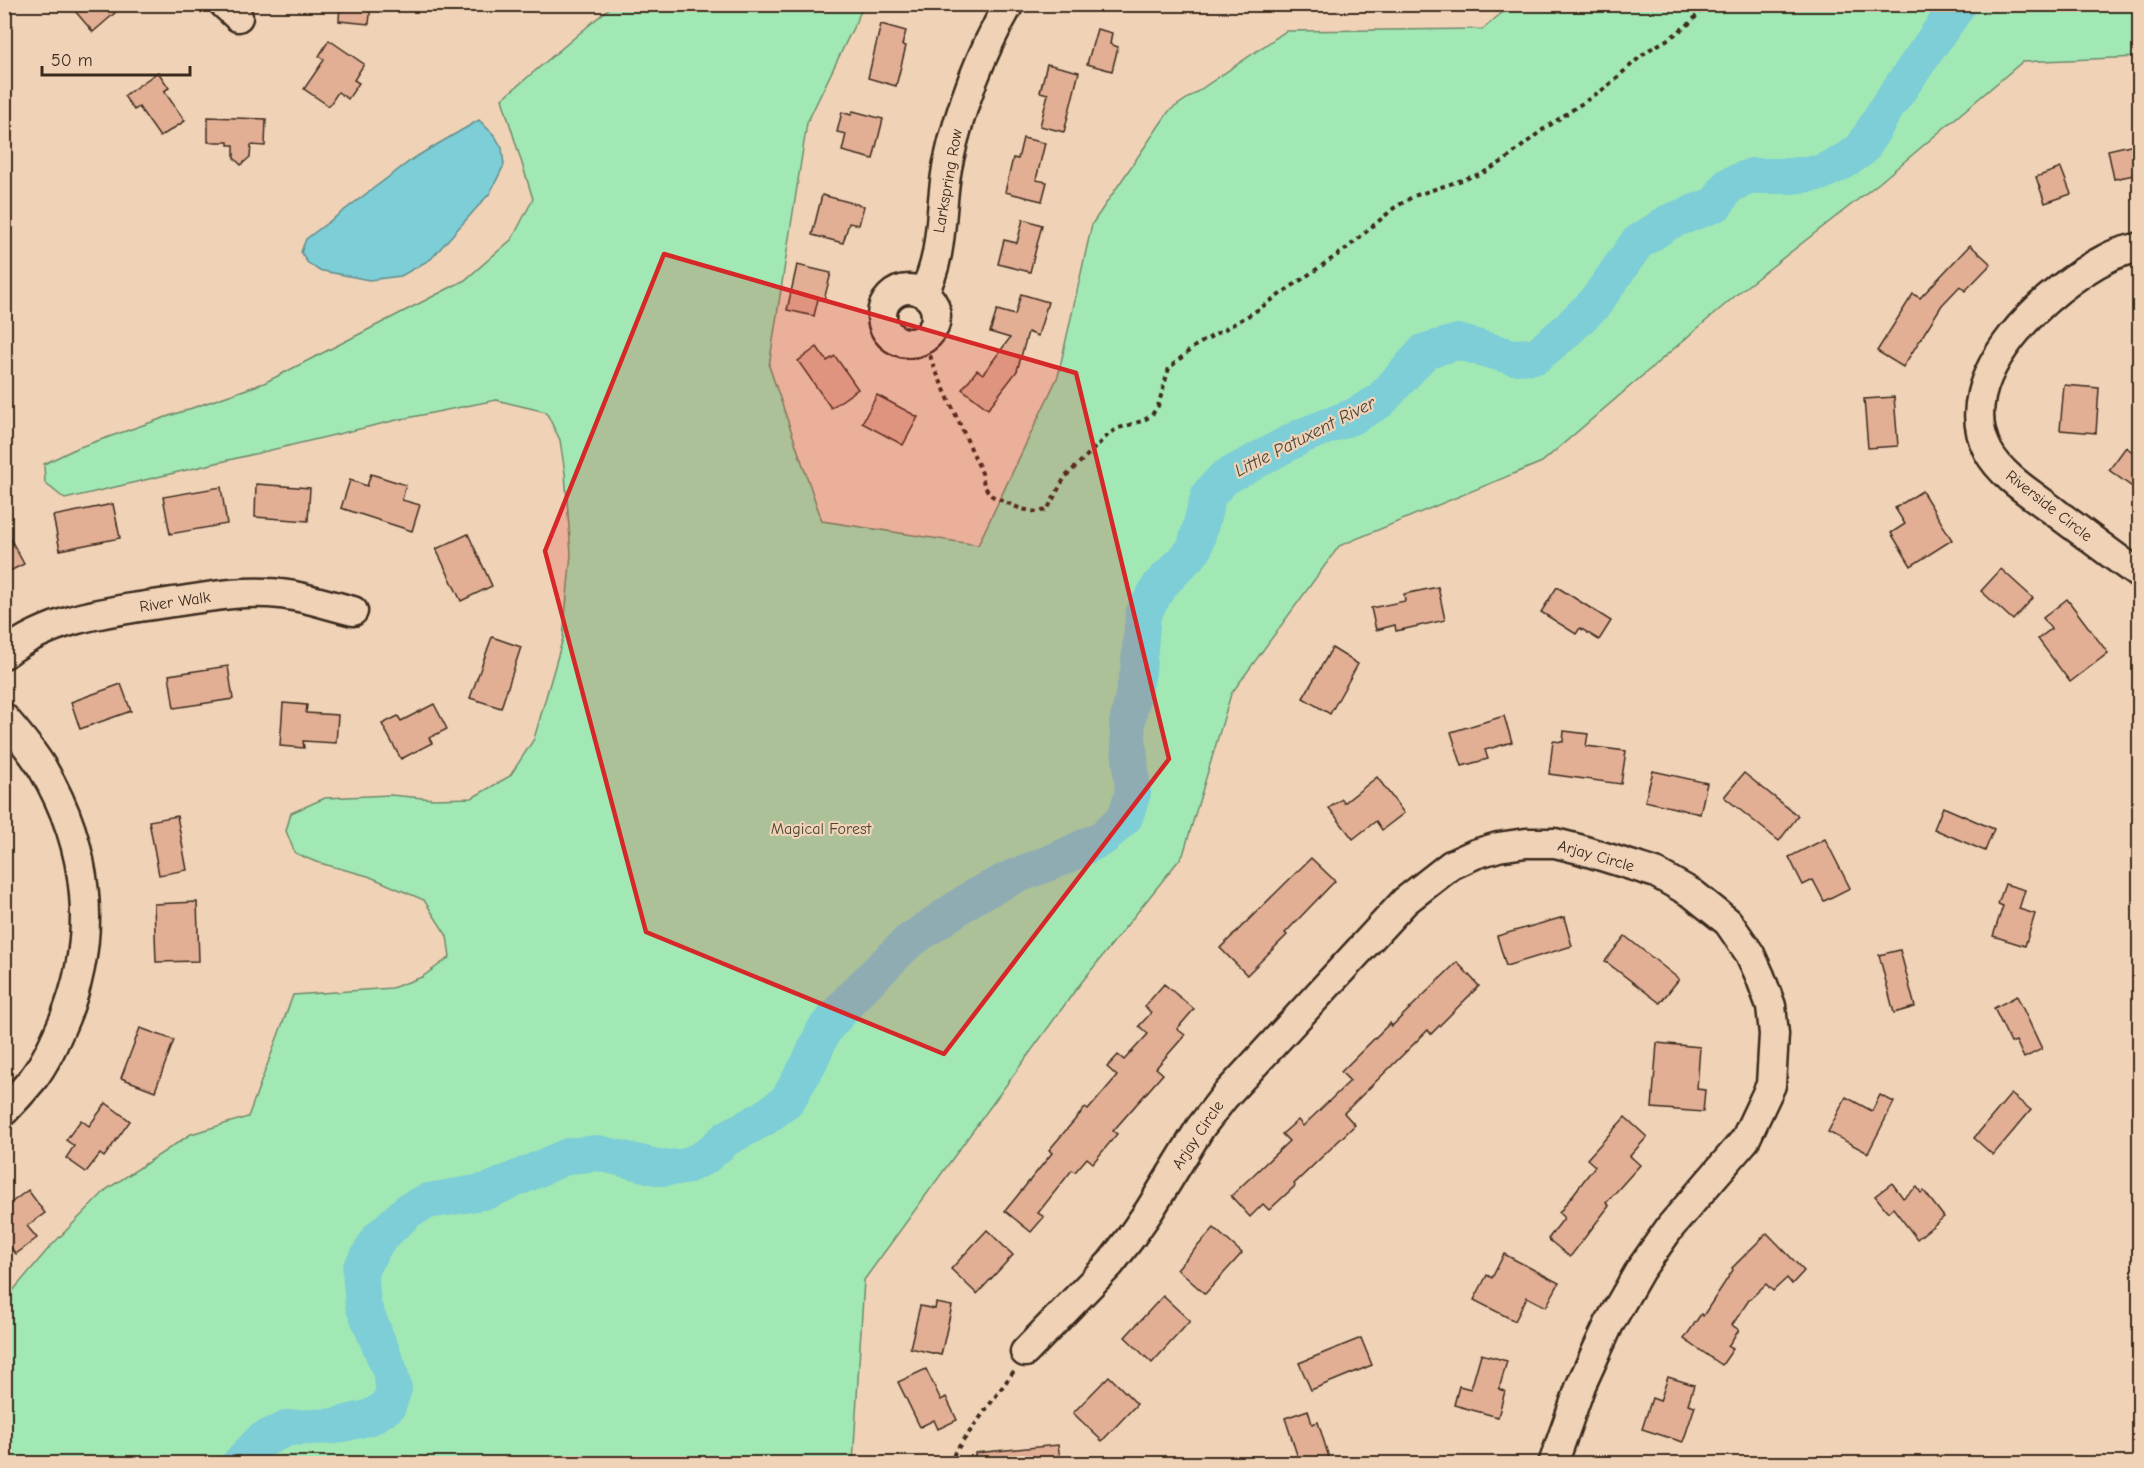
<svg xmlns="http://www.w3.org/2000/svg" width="2144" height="1468" viewBox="0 0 2144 1468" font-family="'Comic Neue',sans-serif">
  <rect width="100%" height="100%" fill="#f0d3b7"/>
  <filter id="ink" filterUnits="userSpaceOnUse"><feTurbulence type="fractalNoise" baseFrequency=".0167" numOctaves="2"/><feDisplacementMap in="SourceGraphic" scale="12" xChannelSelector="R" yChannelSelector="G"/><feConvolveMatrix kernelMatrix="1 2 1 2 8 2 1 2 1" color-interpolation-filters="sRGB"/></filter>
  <g filter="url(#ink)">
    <polygon fill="#a2e8b5" stroke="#6e896a" stroke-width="1.5" points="1511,5 2139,5 2139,57 2022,62 1879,183 1742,290 1542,462 1339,546 1231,694 1183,855 1077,988 864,1280 853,1463 5,1463 5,1300 49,1248 107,1189 191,1134 248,1117 293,995 392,988 422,977 450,957 447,936 424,900 368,876 316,862 295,853 286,831 291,813 325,798 390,795 434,799 472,798 510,776 534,739 563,638 571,554 565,473 560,440 546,412 496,400 397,420 65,499 45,483 44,464 77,448 264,383 465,280 512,239 533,199 502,99 613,5 864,5 807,123 769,366 822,521 978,545 1058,376 1092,224 1169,111 1286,31 1483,29"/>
    <polygon fill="#7dced6" stroke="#638c8c" stroke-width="1.5" points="479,120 495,136 502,148 504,165 490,193 431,259 401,276 369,280 318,270 307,262 301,252 306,239 414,158"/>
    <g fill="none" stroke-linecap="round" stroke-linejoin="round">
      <polyline stroke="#7dced6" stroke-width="36" points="239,1464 262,1440 288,1428 335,1426 371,1417 388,1406 394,1389 390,1371 363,1305 360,1270 379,1238 409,1210 428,1201 488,1191 568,1156 598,1153 661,1168 684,1167 705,1157 727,1138 763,1119 787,1101 809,1063 824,1030 854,995 908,942 975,896 1013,877 1059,859 1103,838 1125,817 1133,793 1127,723 1138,672 1143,614 1160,585 1194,550 1209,494 1224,478 1302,436 1354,416 1380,401 1425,351 1458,342 1513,357 1536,356 1563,334 1595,303 1637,243 1669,222 1716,204 1729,185 1752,176 1790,176 1820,173 1843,162 1862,149 1887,107 1959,4"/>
    </g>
    <g fill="#e2af95" stroke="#3b2a1e" stroke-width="1.5">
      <polygon points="69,4 108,4 115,13 93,32"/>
      <polygon points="340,4 371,4 369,24 339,21"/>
      <polygon points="881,24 906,31 902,45 906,46 896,86 868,78"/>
      <polygon points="1097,29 1112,33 1110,44 1118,47 1112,71 1087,64"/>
      <polygon points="329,40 364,64 354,80 359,83 348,99 338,92 329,106 304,89 324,60 319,56"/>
      <polygon points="1047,64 1079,72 1064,132 1040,126 1048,94 1040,92"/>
      <polygon points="158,72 169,88 164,91 185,121 160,137 139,107 134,110 124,96"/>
      <polygon points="853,111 883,119 873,159 842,151 846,134 837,132 842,112 851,115"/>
      <polygon points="208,117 266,119 265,146 251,145 250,157 241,165 234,158 234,145 228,145 228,142 208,142"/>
      <polygon points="1023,138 1045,143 1036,180 1047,182 1042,201 1005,192 1013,158 1018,159"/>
      <polygon points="2139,143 2139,174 2114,179 2108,150"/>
      <polygon points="2061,168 2071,194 2045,203 2036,177"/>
      <polygon points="822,195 864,206 859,225 849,223 843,243 812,235"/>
      <polygon points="1023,219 1042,225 1030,272 998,264 1004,240 1017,243"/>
      <polygon points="1970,245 1991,264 1965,291 1960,286 1942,305 1903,367 1877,351 1913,294 1920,298"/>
      <polygon points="797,265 831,273 824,300 818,299 814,316 787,310"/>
      <polygon points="1021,294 1048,302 1038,336 1028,332 1017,371 988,409 962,389 977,370 983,374 1010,338 990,332 997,310 1015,315"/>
      <polygon points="817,347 827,361 835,356 858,389 831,408 798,361"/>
      <polygon points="2064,385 2099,388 2096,433 2060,430"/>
      <polygon points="877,395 918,417 903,445 862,423"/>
      <polygon points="1894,397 1898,446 1868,448 1864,399"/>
      <polygon points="2126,447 2139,457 2139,492 2109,470"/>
      <polygon points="371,474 406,485 402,500 420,505 412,531 341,508 350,480 367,486"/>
      <polygon points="256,484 310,488 308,521 255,517"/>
      <polygon points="221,487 227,524 170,534 163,497"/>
      <polygon points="1922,491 1952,540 1911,566 1891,533 1905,524 1895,508"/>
      <polygon points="113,504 120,538 60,550 53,516"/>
      <polygon points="4,527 24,564 4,574"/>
      <polygon points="468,534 492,586 461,601 436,549"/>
      <polygon points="2001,569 2033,598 2013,620 1981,591"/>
      <polygon points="1438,587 1445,620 1396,631 1395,625 1376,630 1371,608 1405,601 1404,594"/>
      <polygon points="1557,587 1611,621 1599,640 1580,628 1576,634 1541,612"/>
      <polygon points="2067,599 2108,653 2070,682 2038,639 2051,629 2043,618"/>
      <polygon points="492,637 521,647 501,708 470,698"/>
      <polygon points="1332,648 1358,664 1330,714 1303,698"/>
      <polygon points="228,666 233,699 174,708 169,675"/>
      <polygon points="121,684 131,711 80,729 71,702"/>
      <polygon points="283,703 307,705 306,713 338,715 336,743 303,741 304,748 280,746"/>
      <polygon points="434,704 447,729 429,738 432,743 401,759 382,724 398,716 401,721"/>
      <polygon points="1504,716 1512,742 1485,750 1488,759 1462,766 1451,732"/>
      <polygon points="1564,731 1588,734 1586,746 1626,751 1621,784 1549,774 1553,741 1563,742"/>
      <polygon points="1653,771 1707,783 1700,814 1645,801"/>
      <polygon points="1744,773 1798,816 1779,841 1724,797"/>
      <polygon points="1377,777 1404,813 1382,830 1376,821 1353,839 1329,808 1342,799 1344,803"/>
      <polygon points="1943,807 1994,829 1985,851 1934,829"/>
      <polygon points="177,816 187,870 159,875 149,821"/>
      <polygon points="1825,839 1850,888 1824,901 1813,880 1803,885 1789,857"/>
      <polygon points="1311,858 1335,881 1285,933 1287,935 1247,975 1220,948"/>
      <polygon points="2005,884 2025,890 2019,909 2035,914 2025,946 1993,936 2003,906 1998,904"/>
      <polygon points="197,902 199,961 156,962 154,904"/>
      <polygon points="1564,917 1572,946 1506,966 1497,936"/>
      <polygon points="1625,936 1679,979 1660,1003 1605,961"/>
      <polygon points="1900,950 1915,1007 1894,1013 1879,955"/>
      <polygon points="1457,962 1479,986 1431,1034 1428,1030 1344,1113 1355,1125 1294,1184 1295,1186 1269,1210 1263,1204 1250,1217 1231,1196 1289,1141 1282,1134 1298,1120 1303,1126 1350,1081 1341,1072 1390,1023 1392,1026"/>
      <polygon points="1164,984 1194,1009 1177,1029 1185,1035 1156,1068 1163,1074 1113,1131 1117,1134 1093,1163 1087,1158 1075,1172 1072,1170 1038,1213 1044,1217 1031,1232 1005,1211 1052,1153 1049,1150 1085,1108 1088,1110 1117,1076 1107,1067 1118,1055 1124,1060 1148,1034 1139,1026 1151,1013 1145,1006"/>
      <polygon points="2017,996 2042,1049 2024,1058 2016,1041 2011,1043 1994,1008"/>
      <polygon points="140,1028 174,1040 155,1091 121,1078"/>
      <polygon points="1657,1043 1700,1047 1697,1089 1705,1090 1703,1112 1652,1108"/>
      <polygon points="2011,1094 2031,1110 1993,1155 1974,1138"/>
      <polygon points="1880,1095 1894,1102 1868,1153 1828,1132 1846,1097 1872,1111"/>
      <polygon points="106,1103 130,1121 104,1157 100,1154 86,1172 66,1158 74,1146 66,1140 81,1120 89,1126"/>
      <polygon points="1625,1117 1647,1137 1630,1156 1640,1165 1606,1203 1609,1206 1570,1257 1548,1239 1564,1218 1559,1213 1595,1166 1587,1159"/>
      <polygon points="1892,1183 1903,1198 1917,1187 1921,1193 1924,1191 1944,1217 1917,1239 1893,1208 1888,1212 1875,1196"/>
      <polygon points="28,1190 45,1213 27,1226 37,1238 16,1254 4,1239 4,1208"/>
      <polygon points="1214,1228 1242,1253 1205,1294 1177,1269"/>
      <polygon points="987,1230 1013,1255 977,1294 951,1269"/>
      <polygon points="1767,1233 1804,1271 1792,1284 1787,1278 1773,1291 1766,1284 1749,1300 1732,1325 1739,1330 1728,1346 1733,1349 1722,1365 1684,1339 1701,1314 1703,1316 1733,1270 1732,1268"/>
      <polygon points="1504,1254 1559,1283 1546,1307 1527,1297 1515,1321 1474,1300 1487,1275 1492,1278"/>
      <polygon points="1163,1296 1190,1321 1152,1363 1125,1337"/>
      <polygon points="936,1303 952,1306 941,1355 910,1348 920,1306 935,1309"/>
      <polygon points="1361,1338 1372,1365 1311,1390 1299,1363"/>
      <polygon points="1481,1354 1507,1361 1499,1389 1505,1391 1498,1417 1454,1405 1459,1386 1471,1389"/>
      <polygon points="926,1369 941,1400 946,1397 957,1420 938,1429 934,1420 920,1427 898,1382"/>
      <polygon points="1109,1376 1137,1404 1102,1441 1073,1413"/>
      <polygon points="1668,1377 1694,1385 1688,1404 1695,1406 1683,1442 1642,1429 1652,1398 1660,1401"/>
      <polygon points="1308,1410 1312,1424 1318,1422 1331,1464 1300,1464 1285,1418"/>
      <polygon points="1058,1445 1061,1464 976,1464 975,1453"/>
    </g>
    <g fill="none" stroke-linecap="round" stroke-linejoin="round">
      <defs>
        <g id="minor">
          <polyline points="224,4 238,17"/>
          <path d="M2140,247c-10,3 -22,5 -31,10 -60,30 -160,119 -121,194 14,26 45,44 67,61 28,21 56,42 85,63"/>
          <circle cx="909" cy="316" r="27"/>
          <path d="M923,293c22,-37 16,-88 25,-130 12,-55 33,-110 61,-159"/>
          <path d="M4,654c49,-38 110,-43 169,-52 31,-4 63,-11 95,-9 29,1 57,11 85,18"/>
          <path d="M4,718c14,16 28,33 39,51 46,78 56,167 21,251 -9,21 -18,42 -32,60 -9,11 -18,21 -28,31"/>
          <polyline points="1025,1352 1110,1264 1131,1237 1149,1211 1200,1128 1224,1097 1405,901 1451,865 1475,854 1498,847 1526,843 1555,843 1579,849 1656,873 1693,894 1728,922 1750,954 1760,976 1771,1006 1774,1034 1771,1085 1745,1140 1671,1226 1640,1270 1609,1324 1581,1385 1553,1464"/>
        </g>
      </defs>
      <use href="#minor" stroke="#3b2a1e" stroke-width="33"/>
      <g stroke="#3b2a1e" stroke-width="4" stroke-dasharray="4.5 4.5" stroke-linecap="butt">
        <polyline points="925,338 933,365 982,473 984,486 992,496 1021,509 1037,512 1047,510 1065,477 1110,433 1119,428 1142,421 1151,416 1158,406 1169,368 1195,346 1253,313 1346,249 1394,208 1414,196 1483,173 1505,160 1541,131 1605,88 1647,51 1670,38 1690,23 1707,4"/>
        <polyline points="950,1464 955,1452 1014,1371"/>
      </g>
      <use href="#minor" stroke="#f0d3b7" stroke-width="28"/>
    </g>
  </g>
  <path fill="#d62828" fill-opacity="0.2" stroke="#d62828" stroke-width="4.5" stroke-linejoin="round" d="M664,254l412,119 93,386 -225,295 -298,-122 -101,-381z"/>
  <g text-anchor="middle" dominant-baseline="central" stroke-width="4.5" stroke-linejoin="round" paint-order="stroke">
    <g font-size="16" fill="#3b2a1e" stroke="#f0d3b7">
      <text transform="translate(948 181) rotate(-80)">Larkspring Row</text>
      <text transform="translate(2049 506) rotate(38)">Riverside Circle</text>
      <text transform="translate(175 602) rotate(-8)">River Walk</text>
      <text transform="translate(1596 856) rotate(16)">Arjay Circle</text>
      <text transform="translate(1198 1135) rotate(-56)">Arjay Circle</text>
    </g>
    <g font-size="16" fill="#4a4635" stroke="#f0d3b7">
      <text x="821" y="829">Magical Forest</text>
    </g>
    <g font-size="18" font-style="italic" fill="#45433a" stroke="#f0d3b7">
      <text transform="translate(1305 437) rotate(-27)">Little Patuxent River</text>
    </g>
  </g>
  <rect width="2144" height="1468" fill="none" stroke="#f0d3b7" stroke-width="24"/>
  <rect x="12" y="12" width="2120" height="1444" fill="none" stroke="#3b2a1e" stroke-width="2" filter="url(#ink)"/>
  <path d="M42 66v9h148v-9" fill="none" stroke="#3b2a1e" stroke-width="3"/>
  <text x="51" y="66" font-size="18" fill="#3b2a1e" stroke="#f0d3b7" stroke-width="4.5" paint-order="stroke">50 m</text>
</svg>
